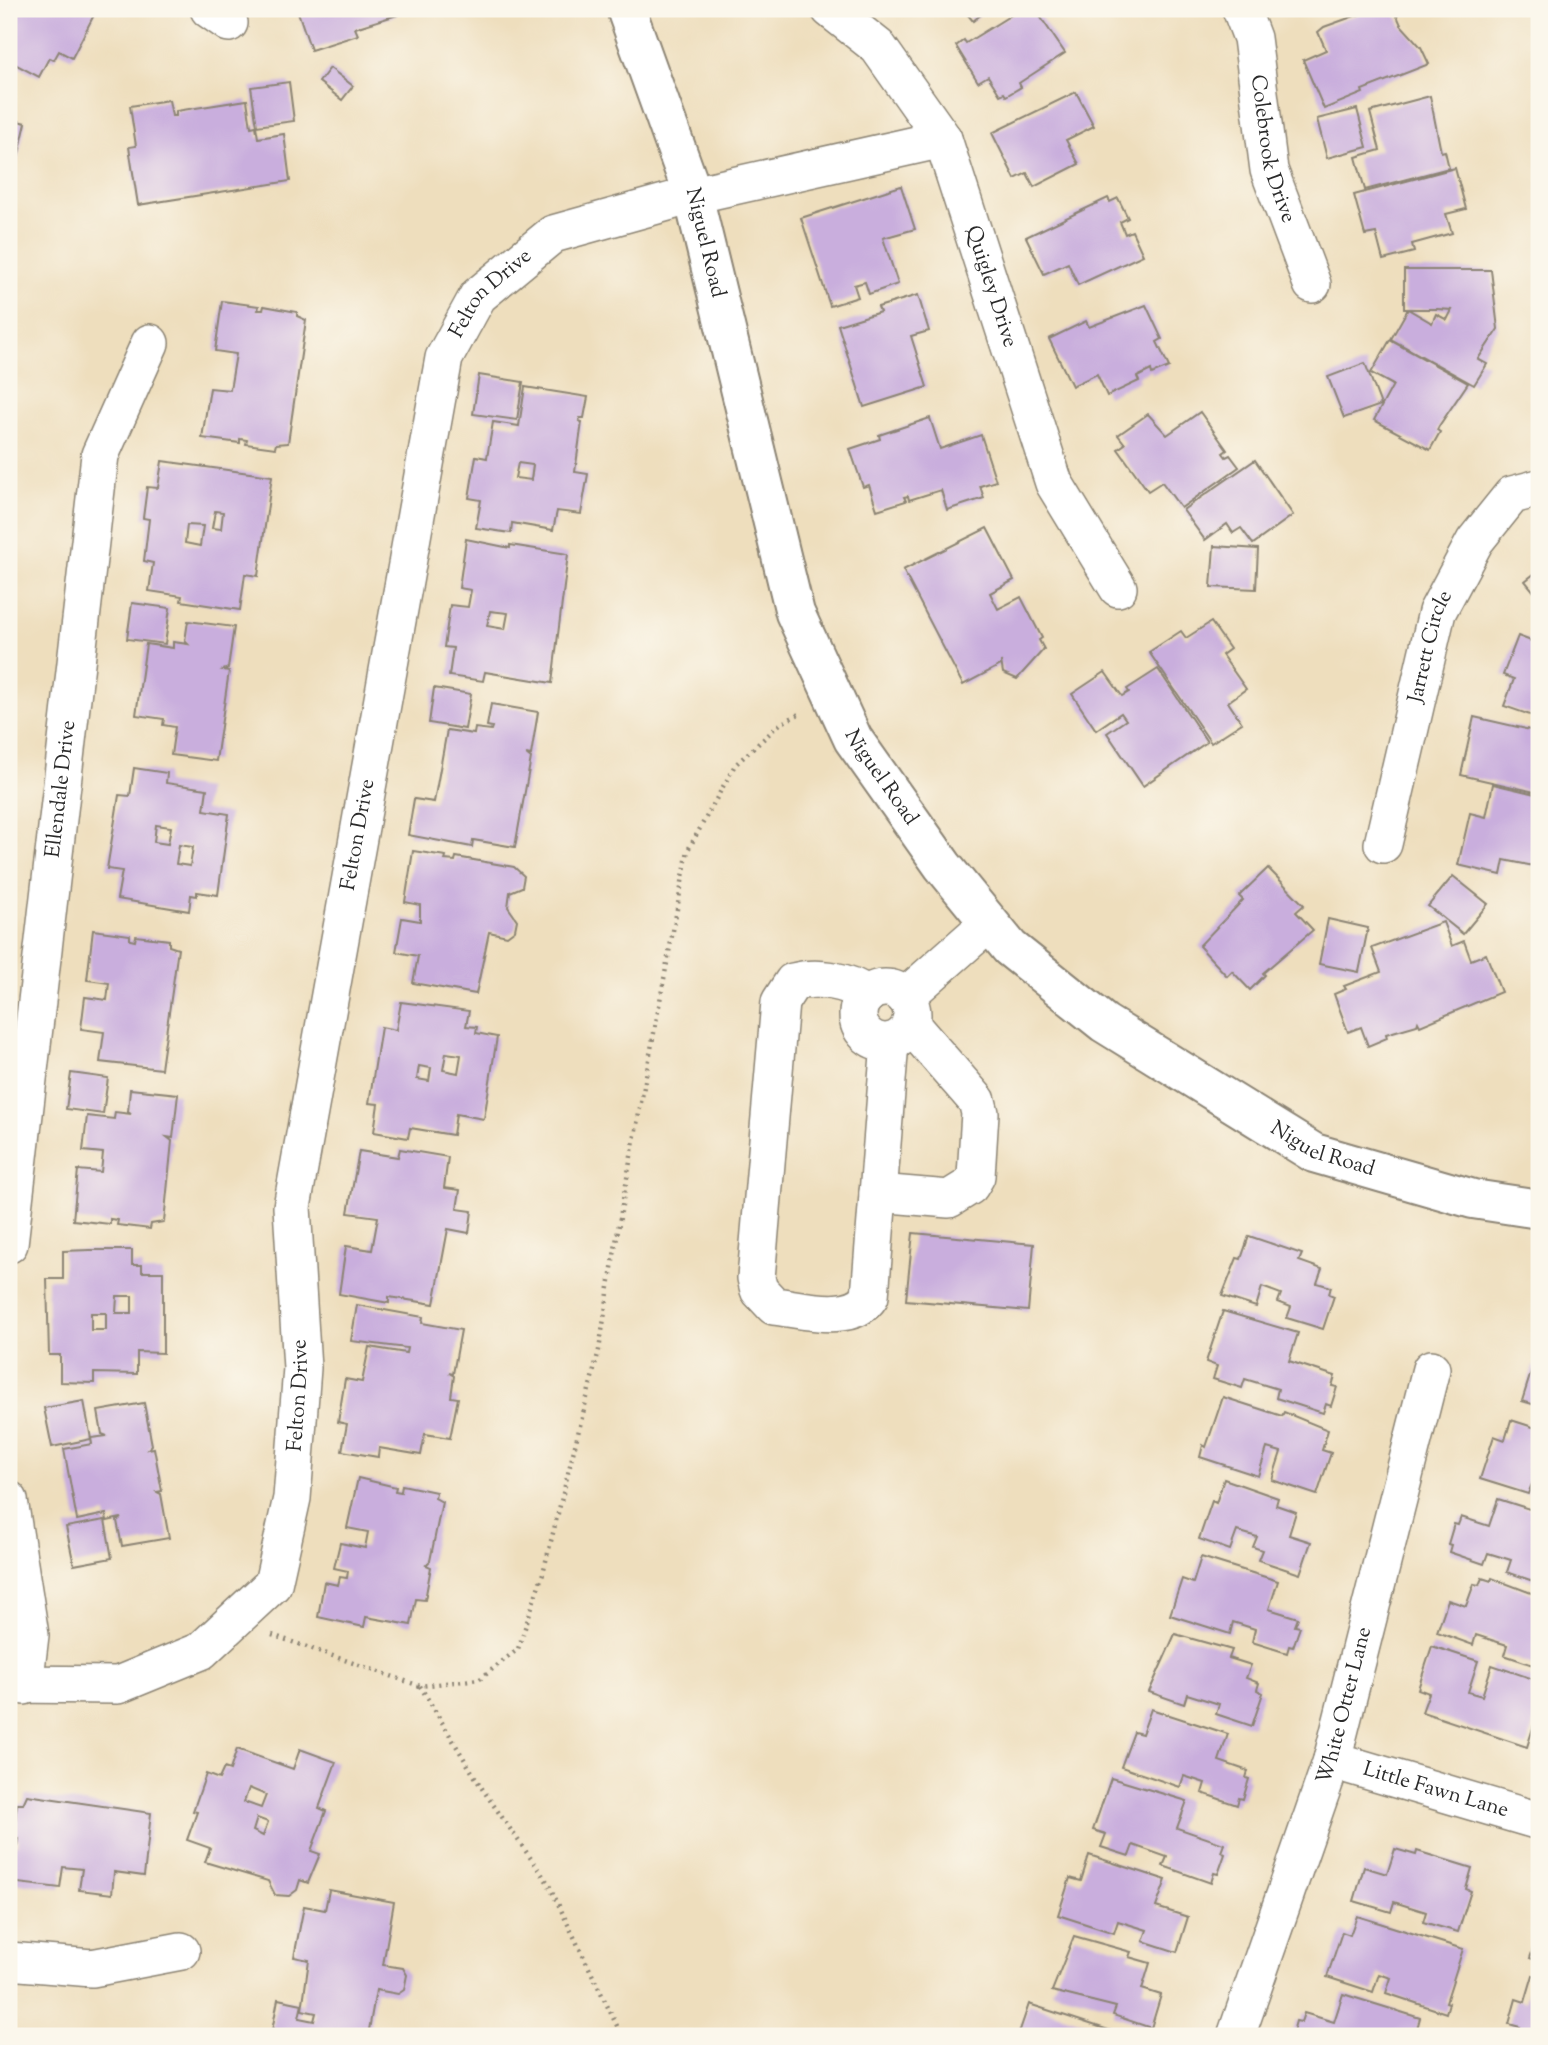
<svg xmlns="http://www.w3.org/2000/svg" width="1548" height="2045" viewBox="0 0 1548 2045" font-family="'Sorts Mill Goudy',serif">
  <rect width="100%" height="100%" fill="#fbf7ec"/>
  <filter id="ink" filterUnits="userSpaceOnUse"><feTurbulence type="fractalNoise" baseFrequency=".0143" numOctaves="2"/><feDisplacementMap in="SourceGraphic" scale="14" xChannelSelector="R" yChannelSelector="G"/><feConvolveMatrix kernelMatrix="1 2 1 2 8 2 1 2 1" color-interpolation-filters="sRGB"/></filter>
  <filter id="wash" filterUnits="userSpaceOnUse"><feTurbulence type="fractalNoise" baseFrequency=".00686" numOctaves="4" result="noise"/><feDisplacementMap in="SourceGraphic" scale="28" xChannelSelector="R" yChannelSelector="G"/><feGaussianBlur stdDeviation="1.57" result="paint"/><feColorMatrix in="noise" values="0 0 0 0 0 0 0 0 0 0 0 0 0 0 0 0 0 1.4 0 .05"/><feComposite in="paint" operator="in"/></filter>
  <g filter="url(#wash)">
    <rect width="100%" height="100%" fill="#eedebd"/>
    <g id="blocks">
      <g fill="#c9aedd" fill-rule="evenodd">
        <polygon points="9,9 97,9 72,58 59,51 54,60 49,58 39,77 9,61"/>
        <polygon points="297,9 395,9 397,15 355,28 358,35 311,50"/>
        <polygon points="963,9 988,9 973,21"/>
        <polygon points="1021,9 1035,9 1065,53 1019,83 1021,87 1006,96 1004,93 1000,95 988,76 978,82 956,46 964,40 966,43"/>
        <polygon points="1374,9 1394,9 1401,25 1421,47 1429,64 1362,90 1363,93 1324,109 1303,60 1326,50 1318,32 1324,27"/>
        <polygon points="330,68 353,86 342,100 319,82"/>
        <polygon points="289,82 294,121 257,126 251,87"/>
        <polygon points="1076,92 1094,126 1066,140 1079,164 1034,187 1027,173 1015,179 992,133"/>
        <polygon points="1430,96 1441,152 1445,151 1449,168 1365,190 1356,157 1380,150 1370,112"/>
        <polygon points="169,100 172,116 176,116 176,111 247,100 251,127 256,126 258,138 284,134 290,181 138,205 129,147 136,146 130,106"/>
        <polygon points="1357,109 1367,147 1327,158 1317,119"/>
        <polygon points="9,119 26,123 10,192 9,192"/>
        <polygon points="1455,168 1466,209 1446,214 1452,233 1412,244 1414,252 1383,260 1376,233 1365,235 1354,195"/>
        <polygon points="901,186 915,229 883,238 898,284 869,294 865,282 854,285 858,297 830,306 801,218"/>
        <polygon points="1108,198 1110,202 1118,198 1128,218 1120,222 1125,234 1132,231 1143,255 1078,285 1068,263 1044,274 1026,237"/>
        <path d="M1404,270h87l7,59 -20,30 9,5 -13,21 -83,-46 17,-30h-4zM1408,309h29l15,1 -5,10 -11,-6 -4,9z"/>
        <polygon points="918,295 929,331 911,336 927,387 864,407 838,325 880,312 878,307"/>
        <polygon points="222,301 259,306 258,310 263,310 264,306 297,312 297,316 306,320 288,443 276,444 275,448 246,444 247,440 240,439 240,443 202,438 210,388 230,390 236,354 215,351"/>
        <polygon points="1146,305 1162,339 1157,342 1169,367 1152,374 1151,370 1137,377 1139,381 1107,396 1097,374 1072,386 1049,339 1086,321 1089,327"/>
        <polygon points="1390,340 1468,383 1439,426 1437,430 1440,432 1430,450 1374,420 1393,385 1371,373"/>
        <polygon points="1365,363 1381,405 1344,418 1328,377"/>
        <polygon points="479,375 523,382 517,420 473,414"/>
        <path d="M525,387l63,10 -4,21h-4l-1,3 3,1 -7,50 13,2 -7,40 -24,-3 -4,19 -41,-7 -1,10 -35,-5 5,-28 -12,-2 7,-42 11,2 6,-36 26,4zM518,463l15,2 -2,15 -16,-2z"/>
        <polygon points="1200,412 1227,450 1223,453 1226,457 1230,455 1239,467 1181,508 1162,482 1148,491 1118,449 1125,444 1118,435 1148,414 1167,435"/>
        <polygon points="930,418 940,449 981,435 996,481 980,486 984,498 947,510 941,490 909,500 908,496 904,497 906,501 877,510 869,485 863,487 850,449 880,439 879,435"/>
        <polygon points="1255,460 1293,515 1253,544 1241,528 1233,533 1227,524 1205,540 1183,510"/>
        <path d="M162,461l110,15 -14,100 -13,-2 -5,36 -59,-9 1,-5 -33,-5 4,-28 -9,-2 5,-42 -6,-1 4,-31 11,1zM215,511l8,1 -2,17 -9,-1zM187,525l16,1 -3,20 -15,-3z"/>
        <polygon points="987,528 1014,580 990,593 998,609 1021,597 1042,638 1039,640 1044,649 1017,679 1003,673 1001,661 1001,665 963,685 903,570"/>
        <path d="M466,539l44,9v-3l58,9 -16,129 -67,-11 -2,9 -34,-5 4,-28 -9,-1 6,-42 18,2 3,-17 -12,-2zM490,611l18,2 -3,16 -18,-3z"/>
        <polygon points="1214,546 1258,549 1256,589 1211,587"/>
        <polygon points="1539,570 1539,598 1525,581"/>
        <polygon points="132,603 170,608 165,644 127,639"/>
        <polygon points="188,621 234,627 228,668 223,670 229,671 216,761 171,755 175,727 163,725 164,719 136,715 146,644 173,648 173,642 188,644 185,641"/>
        <polygon points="1211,622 1230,649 1222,655 1246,689 1228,702 1242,723 1211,743 1149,652 1181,631 1186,638"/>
        <polygon points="1518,636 1539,644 1539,709 1536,717 1504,706 1514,679 1503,675"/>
        <polygon points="1158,669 1207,742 1143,786 1107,733 1126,720 1121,713 1096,730 1072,694 1105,672 1122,696 1129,692 1127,689"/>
        <polygon points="434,688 471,694 465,729 429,723"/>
        <polygon points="491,704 538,712 531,755 526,754 531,758 515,847 473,840 472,847 408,835 414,799 434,802 447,730 474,734 475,728 491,730 492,727 487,726"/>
        <polygon points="1474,717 1539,732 1539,793 1461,775"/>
        <path d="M134,768l33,5 -1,10 41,6 -3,21 25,4 -11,81 -21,-3v4l-6,-1 -2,16 -72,-12 5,-28 -15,-2 12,-74 11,1zM156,825l15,2 -3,17 -14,-2zM179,845l14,2 -3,19 -14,-2z"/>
        <polygon points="1493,784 1539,795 1539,867 1504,860 1501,875 1458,865 1470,813 1486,817"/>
        <polygon points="413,851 446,856 445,860 455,861 456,857 514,867 524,876 522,887 510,892 508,907 517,920 515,930 507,936 489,932 476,994 413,983 418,956 396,952 402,918 420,921 420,905 405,902"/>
        <polygon points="1268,868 1304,905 1296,912 1313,930 1263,973 1265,975 1250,990 1232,971 1227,976 1199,946 1243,900 1239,896"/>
        <polygon points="1453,876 1488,904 1463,934 1428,906"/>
        <polygon points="1328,919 1368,928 1359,972 1319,964"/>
        <polygon points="1443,922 1452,946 1464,941 1471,960 1486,954 1501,992 1420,1026 1418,1022 1417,1025 1386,1034 1387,1038 1368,1046 1361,1027 1348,1032 1334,994 1346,989 1344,986 1381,972 1372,948"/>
        <polygon points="93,930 130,935 130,940 135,941 136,936 169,940 169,946 178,949 161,1069 100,1062 104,1032 81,1029 85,997 107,1000 109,983 87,980"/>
        <path d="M401,1002l68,9 -3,15 11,1 -1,6 21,4 -13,82 -28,-5 -3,21 -43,-7 -2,10 -34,-6 4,-28 -9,-1 12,-76 15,3zM446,1053l15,2 -3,18 -15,-3zM419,1066l12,2 -2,13 -12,-2z"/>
        <polygon points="71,1073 108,1078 103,1114 66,1109"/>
        <polygon points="130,1089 178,1094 173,1138 167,1137 172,1141 164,1222 151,1224 150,1229 117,1225 118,1220 110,1219 110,1224 73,1220 78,1170 101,1172 103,1153 83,1151 87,1116 114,1119 115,1112 131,1114 128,1112"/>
        <polygon points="400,1149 448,1157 444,1188 460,1190 457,1209 472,1211 469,1233 448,1229 434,1304 389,1297 389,1303 339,1294 346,1246 372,1250 378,1217 348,1213 359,1151 398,1157"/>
        <polygon points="913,1233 1034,1244 1028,1311 906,1300"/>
        <polygon points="1249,1236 1302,1254 1299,1261 1322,1269 1317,1283 1331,1287 1329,1294 1334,1296 1323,1329 1287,1318 1291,1307 1278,1302 1281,1294 1262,1287 1256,1307 1222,1296 1237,1258 1241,1259"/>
        <path d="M90,1250h42v15h10v7h21v81l-26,-1v22l-43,-1v10l-34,-1v-27h-11l-2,-76h16v-28zM117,1296h15v17h-16zM91,1313h15v17h-15z"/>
        <polygon points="357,1305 423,1317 422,1323 461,1330 453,1374 449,1373 454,1376 451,1397 458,1398 450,1438 425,1434 421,1455 379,1448 378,1457 342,1451 347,1424 338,1422 345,1379 362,1382 369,1347 406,1353 407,1348 351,1341"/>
        <polygon points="1223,1311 1298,1333 1289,1361 1335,1376 1332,1386 1337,1387 1331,1406 1326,1404 1323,1413 1276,1398 1278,1389 1245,1379 1242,1388 1213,1379 1217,1366 1206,1362"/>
        <polygon points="1533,1366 1539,1368 1539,1406 1522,1401"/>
        <polygon points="1223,1397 1282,1416 1284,1412 1328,1430 1322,1450 1331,1453 1317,1495 1272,1480 1281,1452 1267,1448 1258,1476 1200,1457 1203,1445 1206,1447"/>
        <polygon points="84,1401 91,1439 52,1447 44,1408"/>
        <polygon points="144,1403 152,1445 148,1449 154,1448 162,1491 157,1492 161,1494 169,1538 122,1546 117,1521 121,1518 107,1521 106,1514 77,1520 64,1449 92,1444 91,1438 107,1436 102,1434 98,1411"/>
        <polygon points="1511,1420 1539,1429 1539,1467 1528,1494 1480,1479 1494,1436 1505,1440"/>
        <polygon points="358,1478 396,1487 395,1491 401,1492 402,1485 436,1492 435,1498 442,1502 430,1561 426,1565 431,1567 425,1600 416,1599 411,1625 366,1617 364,1627 318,1617 324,1582 338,1585 340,1577 347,1578 348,1571 334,1568 340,1543 365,1548 368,1532 347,1528"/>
        <polygon points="1224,1479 1278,1498 1276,1505 1296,1512 1289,1535 1311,1542 1300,1574 1258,1560 1262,1550 1253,1547 1257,1537 1237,1531 1230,1550 1199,1539 1212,1501 1216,1503"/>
        <polygon points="1498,1499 1539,1512 1539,1583 1507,1572 1511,1560 1488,1553 1484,1564 1449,1552 1451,1545 1448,1544 1454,1524 1458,1525 1461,1517 1489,1526"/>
        <polygon points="105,1520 112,1558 74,1565 66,1527"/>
        <polygon points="1201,1557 1278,1581 1269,1609 1298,1618 1295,1626 1300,1627 1293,1647 1289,1646 1287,1653 1252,1642 1255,1629 1233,1622 1230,1634 1170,1615 1182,1579 1193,1583"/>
        <polygon points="1482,1578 1491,1581 1492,1578 1539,1596 1539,1667 1504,1655 1507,1645 1476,1635 1473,1645 1437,1632 1448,1600 1466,1606 1474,1584 1479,1585"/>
        <polygon points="1175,1634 1232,1650 1229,1658 1251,1665 1246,1678 1259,1683 1257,1690 1263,1693 1252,1726 1216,1714 1219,1704 1187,1694 1184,1704 1149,1692"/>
        <polygon points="1432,1646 1478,1661 1468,1692 1482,1696 1492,1665 1539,1681 1539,1709 1527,1747 1422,1712 1429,1693 1418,1689"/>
        <polygon points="1151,1709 1228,1734 1219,1761 1248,1771 1246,1778 1249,1779 1243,1799 1239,1798 1237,1805 1202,1793 1205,1783 1184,1776 1180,1787 1121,1767 1134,1732 1142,1734"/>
        <path d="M237,1749l56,20 7,-20 36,13 -17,46 7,3 -15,40 9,3 -12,29 -8,-3 -3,10 -8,6 -14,-1 -7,-14 -63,-19 5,-14 -23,-8 10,-28 -4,-1 13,-37 13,5 5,-11 6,2zM249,1788l17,7 -5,13 -17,-6zM257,1818l11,4 -5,14 -10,-5z"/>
        <polygon points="1111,1778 1187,1801 1177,1828 1224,1844 1221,1852 1225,1854 1218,1874 1214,1873 1211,1883 1163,1866 1167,1857 1133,1845 1129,1856 1101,1847 1106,1834 1093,1830"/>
        <polygon points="27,1795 151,1813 144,1876 114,1872 112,1894 79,1890 82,1869 63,1867 60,1888 9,1882 14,1844 18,1845 19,1839 13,1838 17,1804 23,1804"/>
        <polygon points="1395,1849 1416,1855 1417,1851 1472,1868 1466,1889 1471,1891 1458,1932 1423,1922 1426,1912 1394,1902 1391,1912 1354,1901 1364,1867 1387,1874"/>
        <polygon points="1089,1855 1166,1880 1156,1907 1188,1917 1177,1952 1143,1941 1147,1930 1118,1921 1114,1933 1058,1915 1070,1878 1081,1881"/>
        <polygon points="329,1890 394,1902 383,1965 403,1968 407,1975 404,1990 398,1994 376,1990 368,2036 271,2036 278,1999 302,2004 299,2018 314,2021 316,2013 302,2010 309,1960 294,1957 304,1906 325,1910"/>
        <polygon points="1357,1916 1463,1949 1446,2002 1449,2003 1446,2013 1386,1993 1391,1978 1379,1974 1373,1992 1327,1977 1342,1932 1350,1935"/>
        <polygon points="1539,1931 1539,1961 1530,1958"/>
        <polygon points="1074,1936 1131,1952 1129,1957 1150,1963 1142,1989 1161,1995 1151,2028 1113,2015 1116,2007 1052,1991"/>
        <polygon points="1533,1975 1539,1977 1539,2036 1517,2036 1520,2027 1509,2024 1516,1999 1525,2002"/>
        <polygon points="1343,1994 1420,2018 1415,2036 1292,2036 1296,2021 1301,2022 1304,2013 1334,2022"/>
        <polygon points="1029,2004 1127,2036 1018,2036"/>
      </g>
    </g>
  </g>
  <g filter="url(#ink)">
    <use href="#blocks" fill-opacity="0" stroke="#8c8474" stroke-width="2"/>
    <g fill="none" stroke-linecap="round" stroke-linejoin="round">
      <defs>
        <g id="minor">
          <polyline points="209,9 229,23"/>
          <path id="s1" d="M830,9l48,38 65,92 111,344 64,105"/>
          <path id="s2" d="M1241,9l11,29 17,132 43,114"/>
          <path id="s3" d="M1383,844l54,-232 38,-71 37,-46 27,-7"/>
          <circle cx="885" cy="1015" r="27"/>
          <path d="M867,995c-19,-15 -51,-19 -74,-13l-13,20 -24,276 3,12 15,16c28,3 79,18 96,-10l20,-254"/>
          <polyline points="905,997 989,923"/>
          <polyline points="878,1193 949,1199 970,1186 976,1176 980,1113 977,1101 910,1024"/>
          <path id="s4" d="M9,1244l91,-789 50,-112"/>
          <polyline points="9,1500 30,1635 24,1686"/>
          <path id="s5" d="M9,1684l109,1 83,-34 72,-67 19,-86 10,-130 -10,-161 152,-849 34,-62 75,-62 140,-39 250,-56"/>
          <path id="s6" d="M1332,1760l207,61"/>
          <polyline points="9,1961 92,1968 181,1951"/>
          <path id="s7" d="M1236,2036l96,-276 99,-391"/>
        </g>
        <g id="major">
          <path id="s8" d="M626,9l67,186 102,418 58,126 90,127 67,82 94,75 210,130 159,46 66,10"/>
        </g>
      </defs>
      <use href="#minor" stroke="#8c8474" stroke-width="40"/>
      <use href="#major" stroke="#8c8474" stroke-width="42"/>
      <g stroke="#8c8474" stroke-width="4.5" stroke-dasharray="2 5" stroke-linecap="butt">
        <polyline points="272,1635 420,1686 480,1679 518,1649 543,1573 599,1350 622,1205 688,850 735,765 780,724 801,713"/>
        <polyline points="420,1686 483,1790 548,1883 619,2030 616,2036"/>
      </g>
      <use href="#minor" stroke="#fff" stroke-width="37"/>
      <use href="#major" stroke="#fff" stroke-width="38"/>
    </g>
  </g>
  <g text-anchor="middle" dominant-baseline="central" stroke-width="7" stroke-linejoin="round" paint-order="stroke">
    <g font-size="21" fill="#2b2b2b" stroke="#fbf7ec">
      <text stroke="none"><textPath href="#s2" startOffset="144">Colebrook Drive</textPath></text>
      <text stroke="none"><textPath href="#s8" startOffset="247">Niguel Road</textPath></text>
      <text stroke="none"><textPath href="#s1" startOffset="329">Quigley Drive</textPath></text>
      <text stroke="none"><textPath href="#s5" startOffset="1620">Felton Drive</textPath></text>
      <text stroke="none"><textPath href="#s3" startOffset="203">Jarrett Circle</textPath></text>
      <text stroke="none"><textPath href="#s8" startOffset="814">Niguel Road</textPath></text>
      <text stroke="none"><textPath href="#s4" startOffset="458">Ellendale Drive</textPath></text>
      <text stroke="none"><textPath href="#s5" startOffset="1055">Felton Drive</textPath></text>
      <text stroke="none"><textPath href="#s8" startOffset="1402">Niguel Road</textPath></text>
      <text stroke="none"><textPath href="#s5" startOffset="488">Felton Drive</textPath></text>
      <text stroke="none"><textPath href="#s7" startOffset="348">White Otter Lane</textPath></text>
      <text stroke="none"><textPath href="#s6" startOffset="108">Little Fawn Lane</textPath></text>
    </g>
  </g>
  <rect width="1548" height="2045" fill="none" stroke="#fbf7ec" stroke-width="35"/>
</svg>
